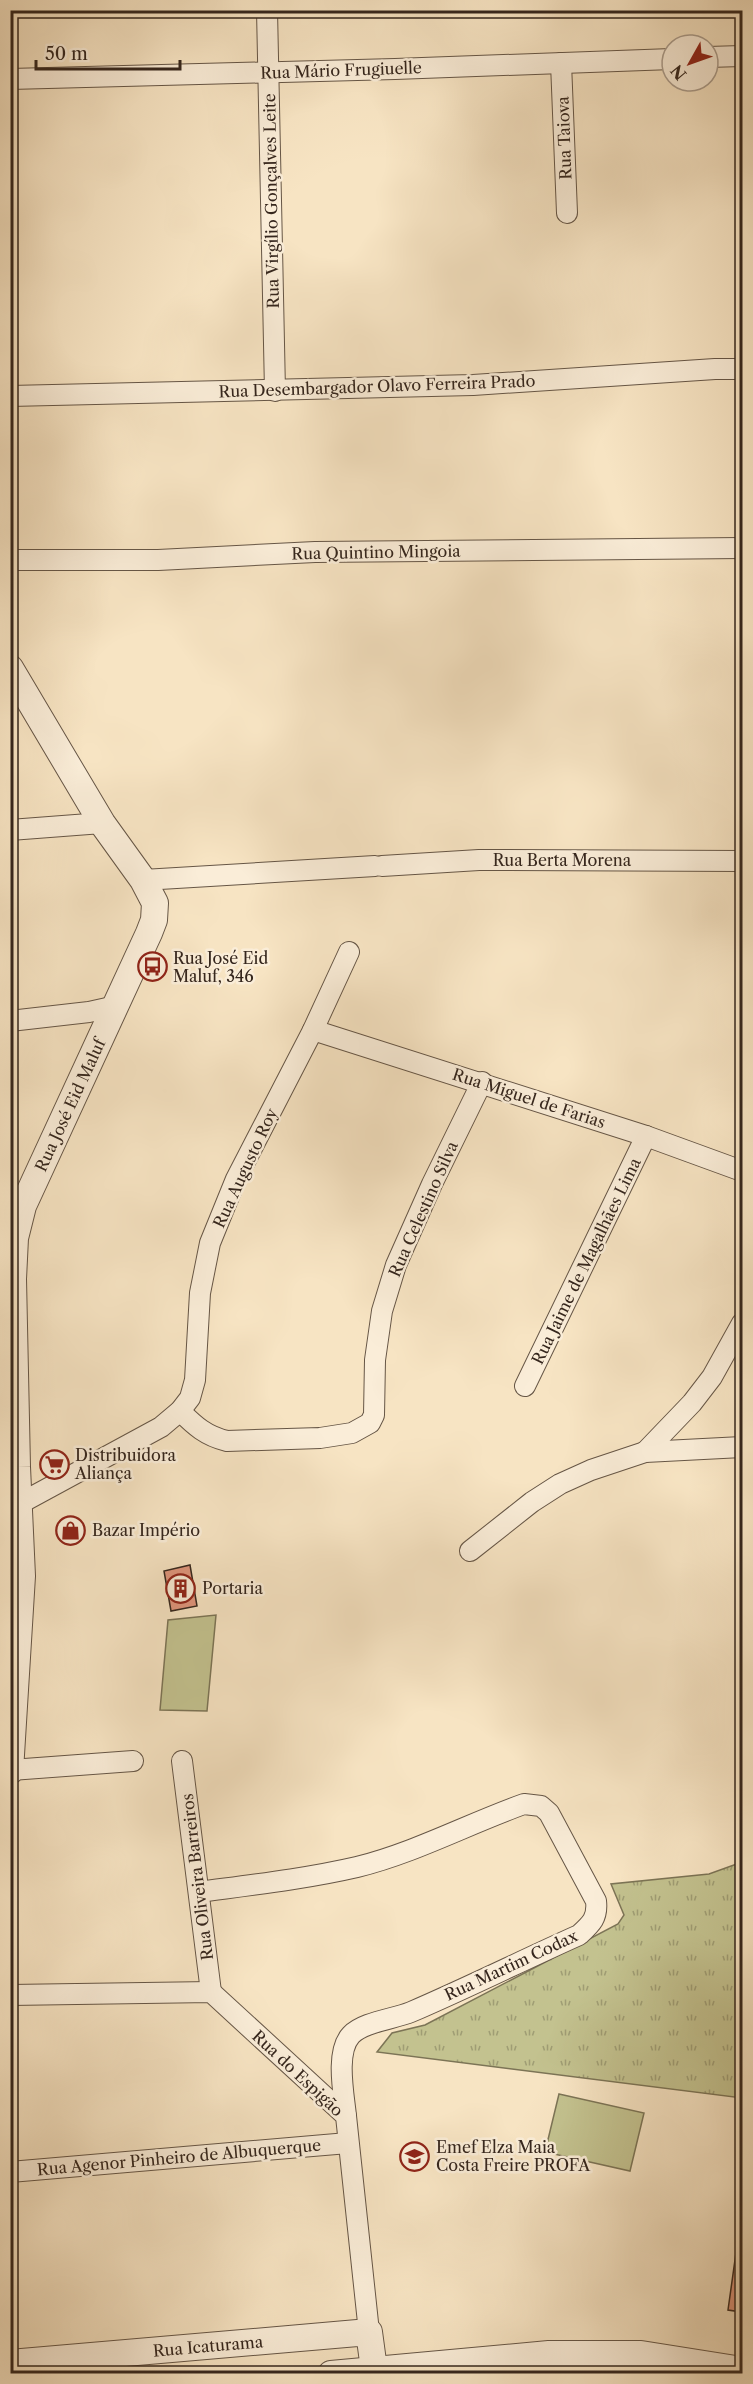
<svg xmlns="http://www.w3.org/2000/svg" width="753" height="2384" viewBox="0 0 753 2384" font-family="'Libre Caslon Text',serif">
  <defs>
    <pattern id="grass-tufts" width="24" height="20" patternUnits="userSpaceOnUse" patternTransform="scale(1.5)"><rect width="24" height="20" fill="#c3c28f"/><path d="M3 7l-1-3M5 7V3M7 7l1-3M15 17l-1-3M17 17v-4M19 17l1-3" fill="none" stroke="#9f9d74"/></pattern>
  </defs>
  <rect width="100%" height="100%" fill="#f7e4c3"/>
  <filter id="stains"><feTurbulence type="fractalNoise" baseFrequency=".00333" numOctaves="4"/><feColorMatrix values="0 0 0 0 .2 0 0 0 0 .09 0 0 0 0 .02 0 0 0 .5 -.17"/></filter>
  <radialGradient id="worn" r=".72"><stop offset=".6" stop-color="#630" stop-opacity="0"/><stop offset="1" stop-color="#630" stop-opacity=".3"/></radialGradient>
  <polygon fill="url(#grass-tufts)" stroke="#7c7456" stroke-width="1.5" points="742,1862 742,2098 377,2052 392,2033 425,2025 618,1924 624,1915 611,1884 709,1874"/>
  <g fill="#c3c28f" stroke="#7c7456" stroke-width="1.5">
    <polygon points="216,1615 207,1711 160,1710 168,1620"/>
    <polygon points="559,2094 644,2113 630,2171 545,2152"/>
  </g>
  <g fill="#e1967d" stroke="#35261d" stroke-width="1.5">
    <polygon points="190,1565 197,1606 171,1611 164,1571"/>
    <polygon points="741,2217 742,2217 742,2322 740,2322 741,2312 728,2310"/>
  </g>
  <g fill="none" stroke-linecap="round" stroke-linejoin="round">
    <defs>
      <g id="minor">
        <polyline points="267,10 275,391"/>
        <polyline points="708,57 742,56"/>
        <polyline points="561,63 567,213"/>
        <polyline points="10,79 395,69 672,59"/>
        <polyline points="10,396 473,385 715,369 742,369"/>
        <polyline points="10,560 158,560 315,552 742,548"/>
        <polyline points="10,830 102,823"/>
        <polyline points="382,866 479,860 742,861"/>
        <polyline points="143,880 375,866"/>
        <polyline points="10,1021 89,1012 116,1006"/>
        <polyline points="313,1030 646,1136 742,1171"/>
        <polyline points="525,1386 646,1136"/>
        <path d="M180,1411c15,15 26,25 47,30l93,-3 32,-5 18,-10 4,-8 1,-55 7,-49 14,-46 36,-81 50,-102"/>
        <polyline points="645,1452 692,1403 712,1377 742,1323"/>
        <polyline points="19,1504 161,1427 180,1411 190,1398 195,1380 200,1293 210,1243 236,1179 313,1030 349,952"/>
        <polyline points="470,1551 532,1502 560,1484 591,1470 645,1452 742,1447"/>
        <polyline points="182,1761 211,1992"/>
        <polyline points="11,1770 133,1761"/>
        <path d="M199,1892c52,-7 106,-13 158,-25 57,-14 111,-43 167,-63l17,2 8,7 47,88c2,17 -5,23 -17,34 -56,25 -112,53 -168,77 -17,7 -48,10 -60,23 -16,17 -7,60 -5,81"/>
        <polyline points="10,1995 211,1992 346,2116 369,2332"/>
        <polyline points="10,2172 348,2143"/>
        <polyline points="638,2374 641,2354"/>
      </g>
      <g id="tertiary">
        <polyline points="10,668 102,823 143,880 155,903 154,920 149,933 23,1206 15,1238 13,1279 17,1467 22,1576 10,1771"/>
        <polyline points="10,2363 369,2332 374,2369"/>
        <polyline points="331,2374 549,2354 641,2354 742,2370"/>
      </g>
    </defs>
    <use href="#minor" stroke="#665646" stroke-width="22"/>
    <use href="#tertiary" stroke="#665646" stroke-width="28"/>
    <use href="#minor" stroke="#faedd8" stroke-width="20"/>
    <use href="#tertiary" stroke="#faedd8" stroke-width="26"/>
  </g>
  <defs>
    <symbol id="bus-ring" viewBox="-11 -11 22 22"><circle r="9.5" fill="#faedd8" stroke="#8f2418" stroke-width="1.5"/><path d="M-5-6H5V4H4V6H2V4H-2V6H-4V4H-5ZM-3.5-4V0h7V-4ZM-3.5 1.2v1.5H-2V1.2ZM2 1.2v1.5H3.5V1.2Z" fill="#8f2418"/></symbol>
    <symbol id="supermarket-ring" viewBox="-11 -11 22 22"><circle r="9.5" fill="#faedd8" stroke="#8f2418" stroke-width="1.5"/><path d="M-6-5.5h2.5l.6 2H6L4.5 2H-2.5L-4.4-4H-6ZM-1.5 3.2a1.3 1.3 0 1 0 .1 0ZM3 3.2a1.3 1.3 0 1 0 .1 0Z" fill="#8f2418"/></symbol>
    <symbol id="shop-ring" viewBox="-11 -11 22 22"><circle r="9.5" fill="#faedd8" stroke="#8f2418" stroke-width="1.5"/><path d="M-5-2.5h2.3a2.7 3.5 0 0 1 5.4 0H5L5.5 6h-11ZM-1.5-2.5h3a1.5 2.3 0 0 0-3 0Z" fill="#8f2418"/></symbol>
    <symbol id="building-ring" viewBox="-11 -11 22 22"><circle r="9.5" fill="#faedd8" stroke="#8f2418" stroke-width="1.5"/><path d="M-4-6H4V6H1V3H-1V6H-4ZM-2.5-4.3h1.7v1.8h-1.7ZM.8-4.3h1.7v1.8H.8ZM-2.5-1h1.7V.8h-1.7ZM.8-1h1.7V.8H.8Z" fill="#8f2418"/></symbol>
    <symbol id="school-ring" viewBox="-11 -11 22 22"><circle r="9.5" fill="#faedd8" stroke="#8f2418" stroke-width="1.5"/><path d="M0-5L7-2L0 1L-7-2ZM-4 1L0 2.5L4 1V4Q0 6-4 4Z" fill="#8f2418"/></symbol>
  </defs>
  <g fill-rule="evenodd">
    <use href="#bus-ring" x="136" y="950" width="33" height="33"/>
    <use href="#supermarket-ring" x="38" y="1448" width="33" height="33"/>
    <use href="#shop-ring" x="54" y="1514" width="33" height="33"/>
    <use href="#building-ring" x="164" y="1572" width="33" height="33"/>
    <use href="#school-ring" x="398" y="2140" width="33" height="33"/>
  </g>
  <g text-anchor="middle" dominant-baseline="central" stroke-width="5" stroke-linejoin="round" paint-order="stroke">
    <g font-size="16" fill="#35261d" stroke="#faedd8">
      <text transform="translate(341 70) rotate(-2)">Rua Mário Frugiuelle</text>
      <text transform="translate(564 138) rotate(-92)">Rua Taiova</text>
      <text transform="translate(271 201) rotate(-91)">Rua Virgílio Gonçalves Leite</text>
      <text transform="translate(377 386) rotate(-2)">Rua Desembargador Olavo Ferreira Prado</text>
      <text transform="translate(376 552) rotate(-1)">Rua Quintino Mingoia</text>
      <text x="562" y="860">Rua Berta Morena</text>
      <text transform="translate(529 1098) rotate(18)">Rua Miguel de Farias</text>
      <text transform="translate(70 1105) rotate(-65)">Rua José Eid Maluf</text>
      <text transform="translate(245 1168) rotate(-65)">Rua Augusto Roy</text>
      <text transform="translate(423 1209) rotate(-66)">Rua Celestino Silva</text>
      <text transform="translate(586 1261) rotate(-64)">Rua Jaime de Magalhães Lima</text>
      <text transform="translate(197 1877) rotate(-97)">Rua Oliveira Barreiros</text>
      <text transform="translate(511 1965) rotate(-25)">Rua Martim Codax</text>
      <text transform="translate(298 2073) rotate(43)">Rua do Espigão</text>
      <text transform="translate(179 2157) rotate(-5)">Rua Agenor Pinheiro de Albuquerque</text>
      <text transform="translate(208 2346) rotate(-5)">Rua Icaturama</text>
    </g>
    <g font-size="16" fill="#35261d" stroke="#faedd8" text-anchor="start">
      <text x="173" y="958">Rua José Eid<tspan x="173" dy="18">Maluf, 346</tspan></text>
      <text x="75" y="1455">Distribuidora<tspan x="75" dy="18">Aliança</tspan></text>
      <text x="92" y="1530">Bazar Império</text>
      <text x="202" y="1588">Portaria</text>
      <text x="436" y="2147">Emef Elza Maia<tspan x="436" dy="18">Costa Freire PROFA</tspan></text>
    </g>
  </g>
  <rect width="753" height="2384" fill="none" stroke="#f7e4c3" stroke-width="36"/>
  <rect x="12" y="12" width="729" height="2360" fill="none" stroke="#35261d" stroke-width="3"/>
  <rect x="18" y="18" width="717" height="2348" fill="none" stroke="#35261d" stroke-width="1.5"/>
  <g transform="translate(690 63) rotate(230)"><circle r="28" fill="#faedd8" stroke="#ab9d8d" stroke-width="1.5"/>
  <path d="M0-4.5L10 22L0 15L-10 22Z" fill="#8f2418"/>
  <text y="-9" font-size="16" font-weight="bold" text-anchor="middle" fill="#35261d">N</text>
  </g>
  <path d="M36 60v9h144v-9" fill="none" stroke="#35261d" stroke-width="3"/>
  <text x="45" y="60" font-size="18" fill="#35261d" stroke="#faedd8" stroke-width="4.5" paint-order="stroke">50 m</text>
  <rect width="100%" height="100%" filter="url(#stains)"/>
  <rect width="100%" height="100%" fill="url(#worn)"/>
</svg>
